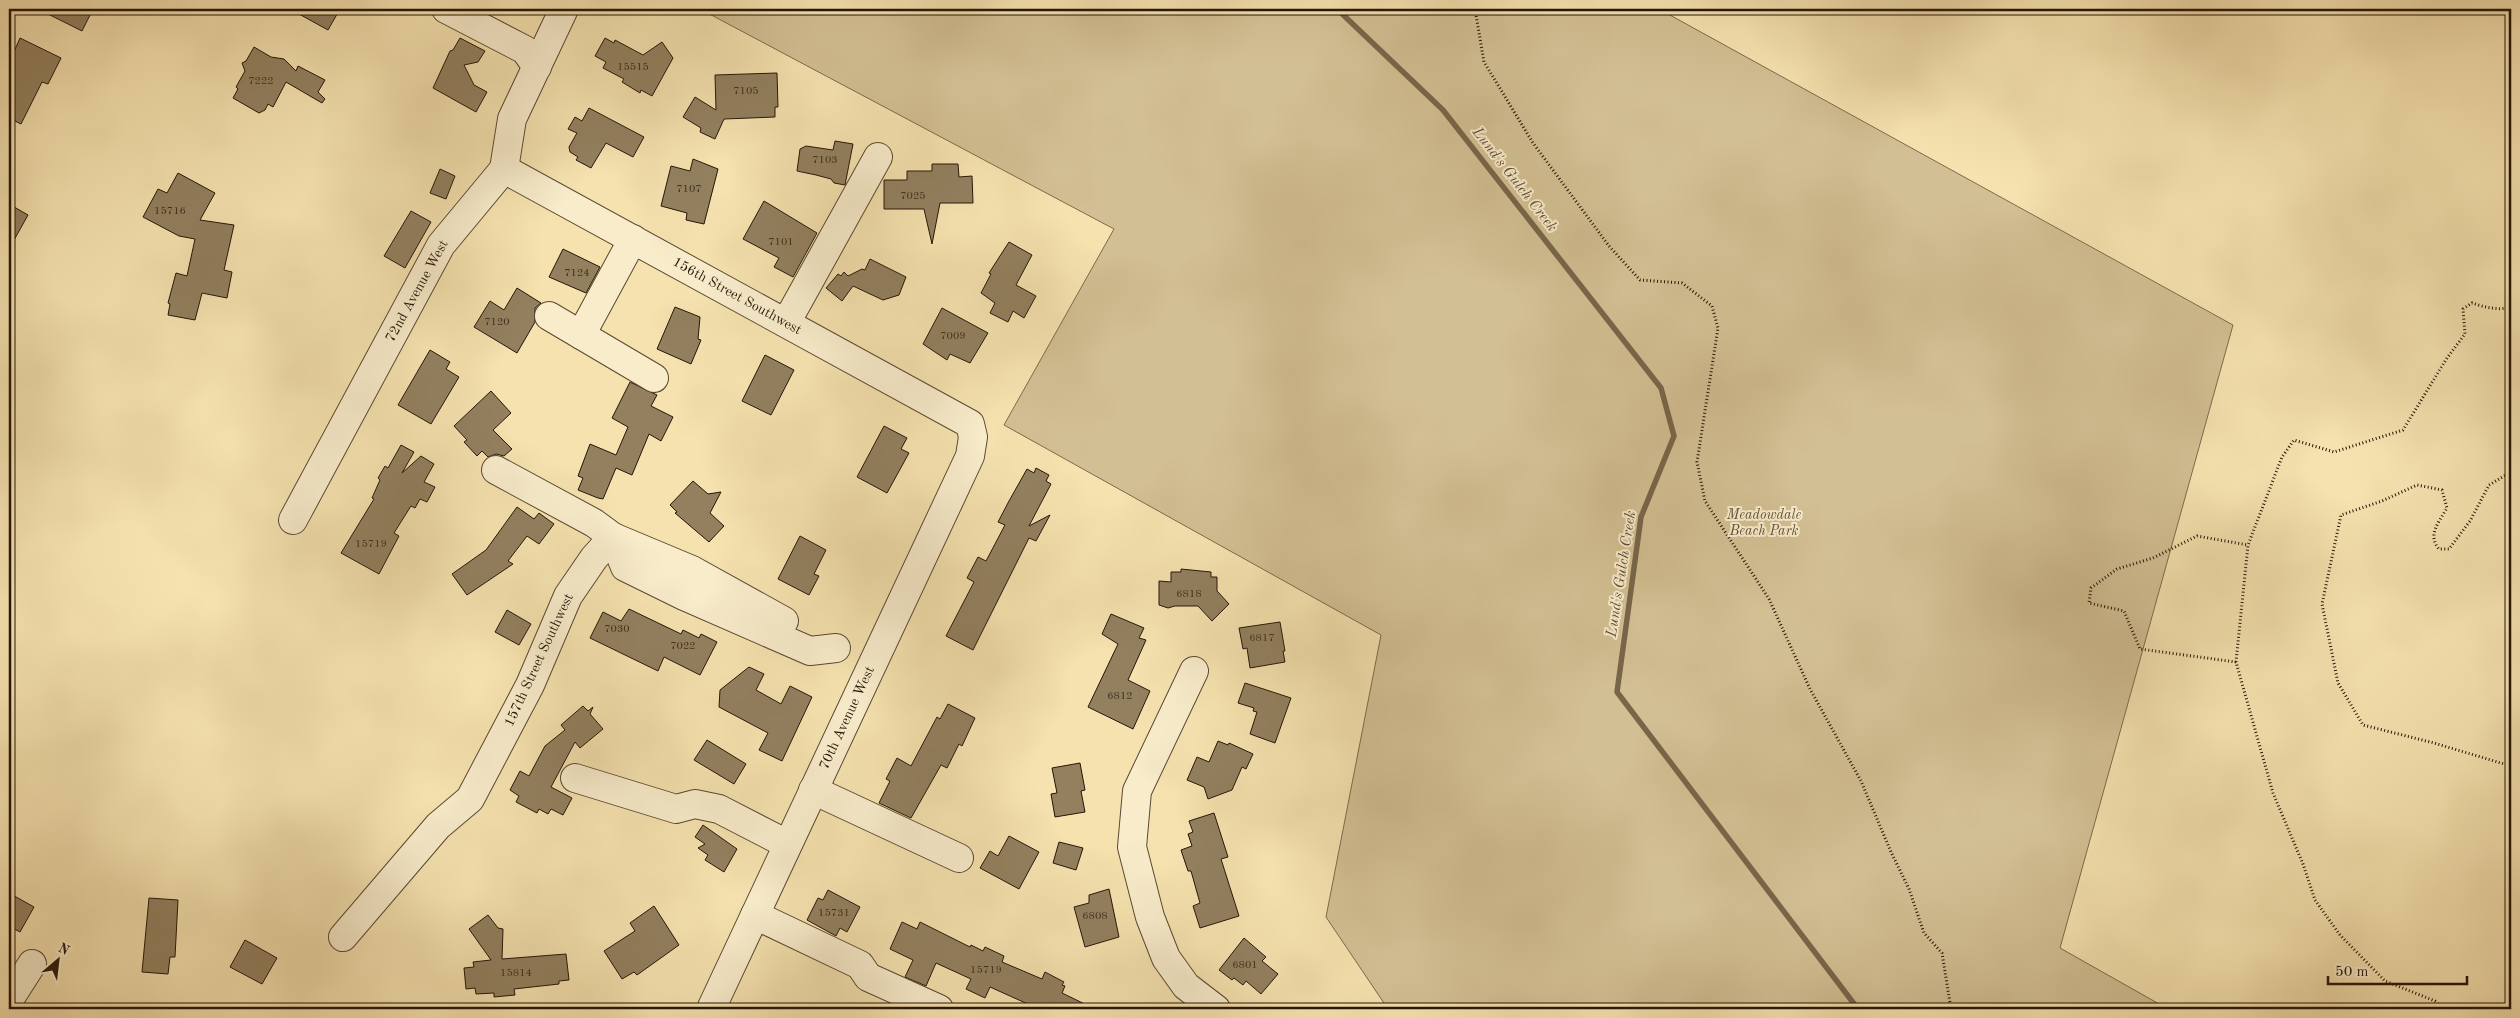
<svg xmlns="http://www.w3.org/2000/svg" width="2520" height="1018" viewBox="0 0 2520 1018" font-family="'Old Standard TT',serif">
  <rect width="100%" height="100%" fill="#f5e2af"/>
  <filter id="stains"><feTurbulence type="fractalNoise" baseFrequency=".004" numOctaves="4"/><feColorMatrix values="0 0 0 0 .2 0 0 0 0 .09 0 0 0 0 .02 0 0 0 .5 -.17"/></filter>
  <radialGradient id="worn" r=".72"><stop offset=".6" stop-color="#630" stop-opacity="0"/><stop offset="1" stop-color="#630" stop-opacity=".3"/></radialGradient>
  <polygon fill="#d2bf93" stroke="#7c6a4e" points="700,9 1659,9 2233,325 2060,948 2168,1009 1388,1009 1326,917 1381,635 1004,425 1114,229"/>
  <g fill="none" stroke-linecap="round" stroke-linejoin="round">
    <polyline stroke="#78664a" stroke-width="5.5" points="1337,9 1443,110 1661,388 1674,436 1641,517 1617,692 1858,1009"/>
  </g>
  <g fill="#92805f" stroke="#261508">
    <polygon points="38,9 93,9 82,31"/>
    <polygon points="290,9 340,9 328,30"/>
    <polygon points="20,38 61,58 48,84 42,82 21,124 9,118 9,63"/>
    <polygon points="460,38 485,51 478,62 464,65 474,85 487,92 476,112 433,88 450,51 453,50"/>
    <polygon points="605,38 614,43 615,40 643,55 662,42 673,58 652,96 641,90 640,93 622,82 624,79 603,68 606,62 595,56"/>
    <polygon points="254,47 271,57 284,59 296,71 298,66 325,80 318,92 325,99 322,103 286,82 273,107 268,104 265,110 259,113 233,98 238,89 236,87 245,71 242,63 246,61"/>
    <polygon points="777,73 778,107 775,107 775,117 724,119 715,139 700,132 701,128 683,117 695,97 716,110 715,75"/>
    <polygon points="589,108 644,137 633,157 606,143 591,168 576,160 578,157 570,152 569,147 577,133 568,129 575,117 582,121"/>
    <polygon points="835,141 853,144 845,185 834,183 831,179 816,175 797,171 800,149 806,146 833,150"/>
    <polygon points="693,159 718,169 704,224 686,220 687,213 661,206 671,166 690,171"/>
    <polygon points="932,164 958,164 959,177 972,176 973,203 940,203 932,244 924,209 884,209 884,180 907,180 907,171 932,171"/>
    <polygon points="440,169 455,176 446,199 430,193"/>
    <polygon points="178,173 215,193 200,220 234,225 224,270 232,272 227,298 202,293 195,320 168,315 170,304 168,303 176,273 187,276 195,239 179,236 143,217 158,189 167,193"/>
    <polygon points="764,201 817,233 793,277 774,267 779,258 743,239"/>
    <polygon points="9,204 28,215 9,249"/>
    <polygon points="411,211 431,222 405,268 384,256"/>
    <polygon points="1009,242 1032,255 1016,285 1036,296 1024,318 1013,311 1008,322 990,313 995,303 981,293 991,274 989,273"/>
    <polygon points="563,249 600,267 586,293 549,277"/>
    <polygon points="870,259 906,277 899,295 883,300 853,286 842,301 826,288 838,274 841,276 844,272 848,276 862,269 865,270"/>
    <polygon points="517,288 541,303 535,308 535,322 517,353 474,327 490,301 504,310"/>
    <polygon points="675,307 700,317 698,339 701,340 691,364 657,349"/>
    <polygon points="942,308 988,333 970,363 950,354 947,360 923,344"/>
    <polygon points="430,350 450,362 446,369 459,377 431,424 398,405"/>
    <polygon points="765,355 794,370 771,415 742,401"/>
    <polygon points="630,382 657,395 651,406 673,417 661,441 649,434 632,475 616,468 603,499 598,498 578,490 583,478 578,476 590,444 616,455 628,427 612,418"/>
    <polygon points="491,391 511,413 493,430 512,449 504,456 496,454 488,457 482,451 477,456 464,442 467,440 454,426"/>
    <polygon points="884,426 907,438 901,449 909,453 887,493 857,477"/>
    <polygon points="401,445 414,452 402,473 421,456 434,464 424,482 435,487 427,502 420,499 415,508 411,506 394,533 399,536 379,574 341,553 374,499 372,498 380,480 378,478 385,466 388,468"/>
    <polygon points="1036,468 1049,475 1046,481 1051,484 1029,526 1050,515 1036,541 1029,538 973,650 946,636 974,582 967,578 978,557 986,561 1005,525 998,522 1009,501 1027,469 1034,473"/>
    <polygon points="693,481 708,494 721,492 710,513 724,526 709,542 675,513 677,512 670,505"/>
    <polygon points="517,507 534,519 539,513 554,524 539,544 527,536 508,561 513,564 467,595 452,574 486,550"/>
    <polygon points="800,536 826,550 814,574 819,576 809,595 778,579"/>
    <polygon points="1181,569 1211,572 1211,577 1217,577 1217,591 1229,604 1212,621 1198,606 1175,606 1168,608 1159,605 1159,581 1171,582 1171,572 1181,572"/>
    <polygon points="629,609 681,634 683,630 699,638 701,634 717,642 700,675 664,657 658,671 590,638 603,612 621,621"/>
    <polygon points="507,610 531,624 519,645 495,632"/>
    <polygon points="1111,614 1144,628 1139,638 1146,640 1128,680 1150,691 1133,729 1088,707 1118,644 1102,634"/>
    <polygon points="1280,622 1285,651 1283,651 1285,662 1250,668 1247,648 1243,649 1239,628"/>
    <polygon points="749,667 764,674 756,690 781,704 790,686 812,697 782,761 759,750 768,733 719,707 720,690"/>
    <polygon points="1245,683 1291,698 1275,743 1250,734 1257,712 1253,711 1254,708 1238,703"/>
    <polygon points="948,704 975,718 962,746 959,744 947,768 941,765 911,818 879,803 890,781 886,779 897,758 911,766 937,717 940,719"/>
    <polygon points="583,706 588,711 593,707 590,714 603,729 580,748 575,742 551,787 572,798 563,815 551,809 548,814 539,809 537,813 516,802 519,796 510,790 520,771 529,776 545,746 565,730 561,725"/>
    <polygon points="707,740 746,764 734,784 694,760"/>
    <polygon points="1218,741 1228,745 1229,743 1253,754 1246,769 1242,767 1232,790 1208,799 1204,787 1187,780 1197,757 1209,762"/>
    <polygon points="1080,763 1085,790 1081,791 1085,812 1055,817 1051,794 1057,793 1052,768"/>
    <polygon points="1214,813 1228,857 1221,859 1239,916 1200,928 1193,906 1200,903 1191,871 1188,871 1181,850 1192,846 1188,834 1193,832 1189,821"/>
    <polygon points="703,825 737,849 724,872 705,860 708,855 698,848 705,844 695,837"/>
    <polygon points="1009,836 1039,852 1019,889 980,868 990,851 998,856"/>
    <polygon points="1059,842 1083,848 1076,870 1053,863"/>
    <polygon points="1109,889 1119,937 1085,947 1074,907 1089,903 1089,895"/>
    <polygon points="828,890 860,907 847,932 840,928 836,936 807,920 818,898 823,900"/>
    <polygon points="9,893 34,907 20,932 9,926"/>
    <polygon points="149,898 178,900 175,957 170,957 168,974 142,972"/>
    <polygon points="654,906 679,945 637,975 634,972 622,979 604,951 635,931 630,923"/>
    <polygon points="488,915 498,928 503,929 502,959 566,954 569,980 559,981 559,984 514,989 515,995 494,997 494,993 476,994 475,988 466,989 464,968 474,967 473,962 491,960 469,929"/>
    <polygon points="902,922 917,929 920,922 970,947 971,945 983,951 985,947 1004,956 1002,962 1042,979 1045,972 1064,982 1062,985 1065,986 1062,993 1095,1009 1028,1009 1030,1005 990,987 985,998 966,989 971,979 936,963 926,986 905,977 913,960 890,949"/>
    <polygon points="1244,938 1266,957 1262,961 1278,974 1261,994 1246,981 1243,985 1234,978 1232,980 1219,970"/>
    <polygon points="245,940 277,958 262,984 230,967"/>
  </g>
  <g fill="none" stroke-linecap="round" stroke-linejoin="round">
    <defs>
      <g id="minor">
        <polyline points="446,9 525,50 537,67"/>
        <polyline points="504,169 970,424 973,437 970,456 711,1009"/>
        <polyline points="549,316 654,378"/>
        <polyline points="786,323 878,157"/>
        <polyline points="581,335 633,239"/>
        <polyline points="496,470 594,523 613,537 625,567 684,596 810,651 836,648"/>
        <polyline points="293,520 441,245 504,169 512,119 563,11"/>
        <polyline points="613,537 692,570 784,621"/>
        <polyline points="1194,671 1137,791 1132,847 1150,917 1166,958 1186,986 1216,1009"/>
        <polyline points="575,778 676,809 695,804 719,809 787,844"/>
        <polyline points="813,790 959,858"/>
        <polyline points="755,915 860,965 868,977 939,1009"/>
        <polyline points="343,937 438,826 470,799 530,685 568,596 594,558 613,537"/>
        <polyline points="9,1000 32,964"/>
      </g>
    </defs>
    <use href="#minor" stroke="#5a4832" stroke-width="30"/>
    <g stroke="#261508" stroke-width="3" stroke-dasharray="1 2.5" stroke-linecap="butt">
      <polyline points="1475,9 1484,62 1533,143 1609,246 1640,280 1682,283 1712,306 1718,328 1697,462 1705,501 1769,599 1810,689 1861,781 1891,852 1909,889 1924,933 1942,953 1951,1009"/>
      <path d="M2511,472l-22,13 -19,36 -21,28h-10c-12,-14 0,-27 8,-41l-5,-18 -25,-5 -35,16 -41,14 -19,89 16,79 25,42 71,18 77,23"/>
      <polyline points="2236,662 2140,649 2124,611 2089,603 2091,588 2117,569 2153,558 2197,536 2248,545"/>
      <path d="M2443,1009l-8,-8 -50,-20 -45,-46 -25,-35 -12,-36 -30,-71 -37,-131 12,-117 34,-88 12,-17 40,12 69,-22 44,-72 18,-24 -2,-25 9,-6c12,4 27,8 39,4"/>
    </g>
    <use href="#minor" stroke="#f8eccb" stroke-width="28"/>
  </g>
  <g text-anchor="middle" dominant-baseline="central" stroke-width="4" stroke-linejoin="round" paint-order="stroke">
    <g font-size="11" fill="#41301e">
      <text x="633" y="67">15515</text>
      <text x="261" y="81">7222</text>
      <text x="746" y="91">7105</text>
      <text x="825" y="160">7103</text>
      <text x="689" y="189">7107</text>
      <text x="913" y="196">7025</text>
      <text x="170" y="211">15716</text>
      <text x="781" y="242">7101</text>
      <text x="577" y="273">7124</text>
      <text x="497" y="322">7120</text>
      <text x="953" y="336">7009</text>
      <text x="371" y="544">15719</text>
      <text x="1189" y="594">6818</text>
      <text x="617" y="629">7030</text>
      <text x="1262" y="638">6817</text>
      <text x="683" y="646">7022</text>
      <text x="1120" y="696">6812</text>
      <text x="834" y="913">15731</text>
      <text x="1095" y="916">6808</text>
      <text x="1245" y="965">6801</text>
      <text x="986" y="970">15719</text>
      <text x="516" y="973">15814</text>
    </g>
    <g font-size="14" fill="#261508" stroke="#f8eccb">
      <text transform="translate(417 291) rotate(-61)">72nd Avenue West</text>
      <text transform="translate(737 296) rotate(29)">156th Street Southwest</text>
      <text transform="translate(539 660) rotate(-65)">157th Street Southwest</text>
      <text transform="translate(847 718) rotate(-65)">70th Avenue West</text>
    </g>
    <g font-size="14" font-style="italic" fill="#625039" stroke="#f8eccb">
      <text x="1764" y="515">Meadowdale<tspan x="1764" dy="16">Beach Park</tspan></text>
    </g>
    <g font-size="15" font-style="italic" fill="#5d4b34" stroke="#f8eccb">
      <text transform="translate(1514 180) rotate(52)">Lund's Gulch Creek</text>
      <text transform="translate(1622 574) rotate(-81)">Lund's Gulch Creek</text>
    </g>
  </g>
  <rect width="2520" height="1018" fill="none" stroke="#f5e2af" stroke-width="30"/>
  <rect x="10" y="10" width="2500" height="998" fill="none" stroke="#261508" stroke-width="2.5"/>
  <rect x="15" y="15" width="2490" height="988" fill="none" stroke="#261508"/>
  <g transform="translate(58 960) rotate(28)" stroke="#f8eccb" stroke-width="4" paint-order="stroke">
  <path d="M0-4L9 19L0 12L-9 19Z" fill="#261508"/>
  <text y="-8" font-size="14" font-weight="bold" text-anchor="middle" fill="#261508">N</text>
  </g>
  <path d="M2328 976v8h139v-8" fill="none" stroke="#261508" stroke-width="2.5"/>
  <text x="2335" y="976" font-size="15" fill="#261508" stroke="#f8eccb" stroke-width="4" paint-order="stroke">50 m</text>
  <rect width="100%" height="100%" filter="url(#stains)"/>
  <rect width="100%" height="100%" fill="url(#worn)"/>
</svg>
